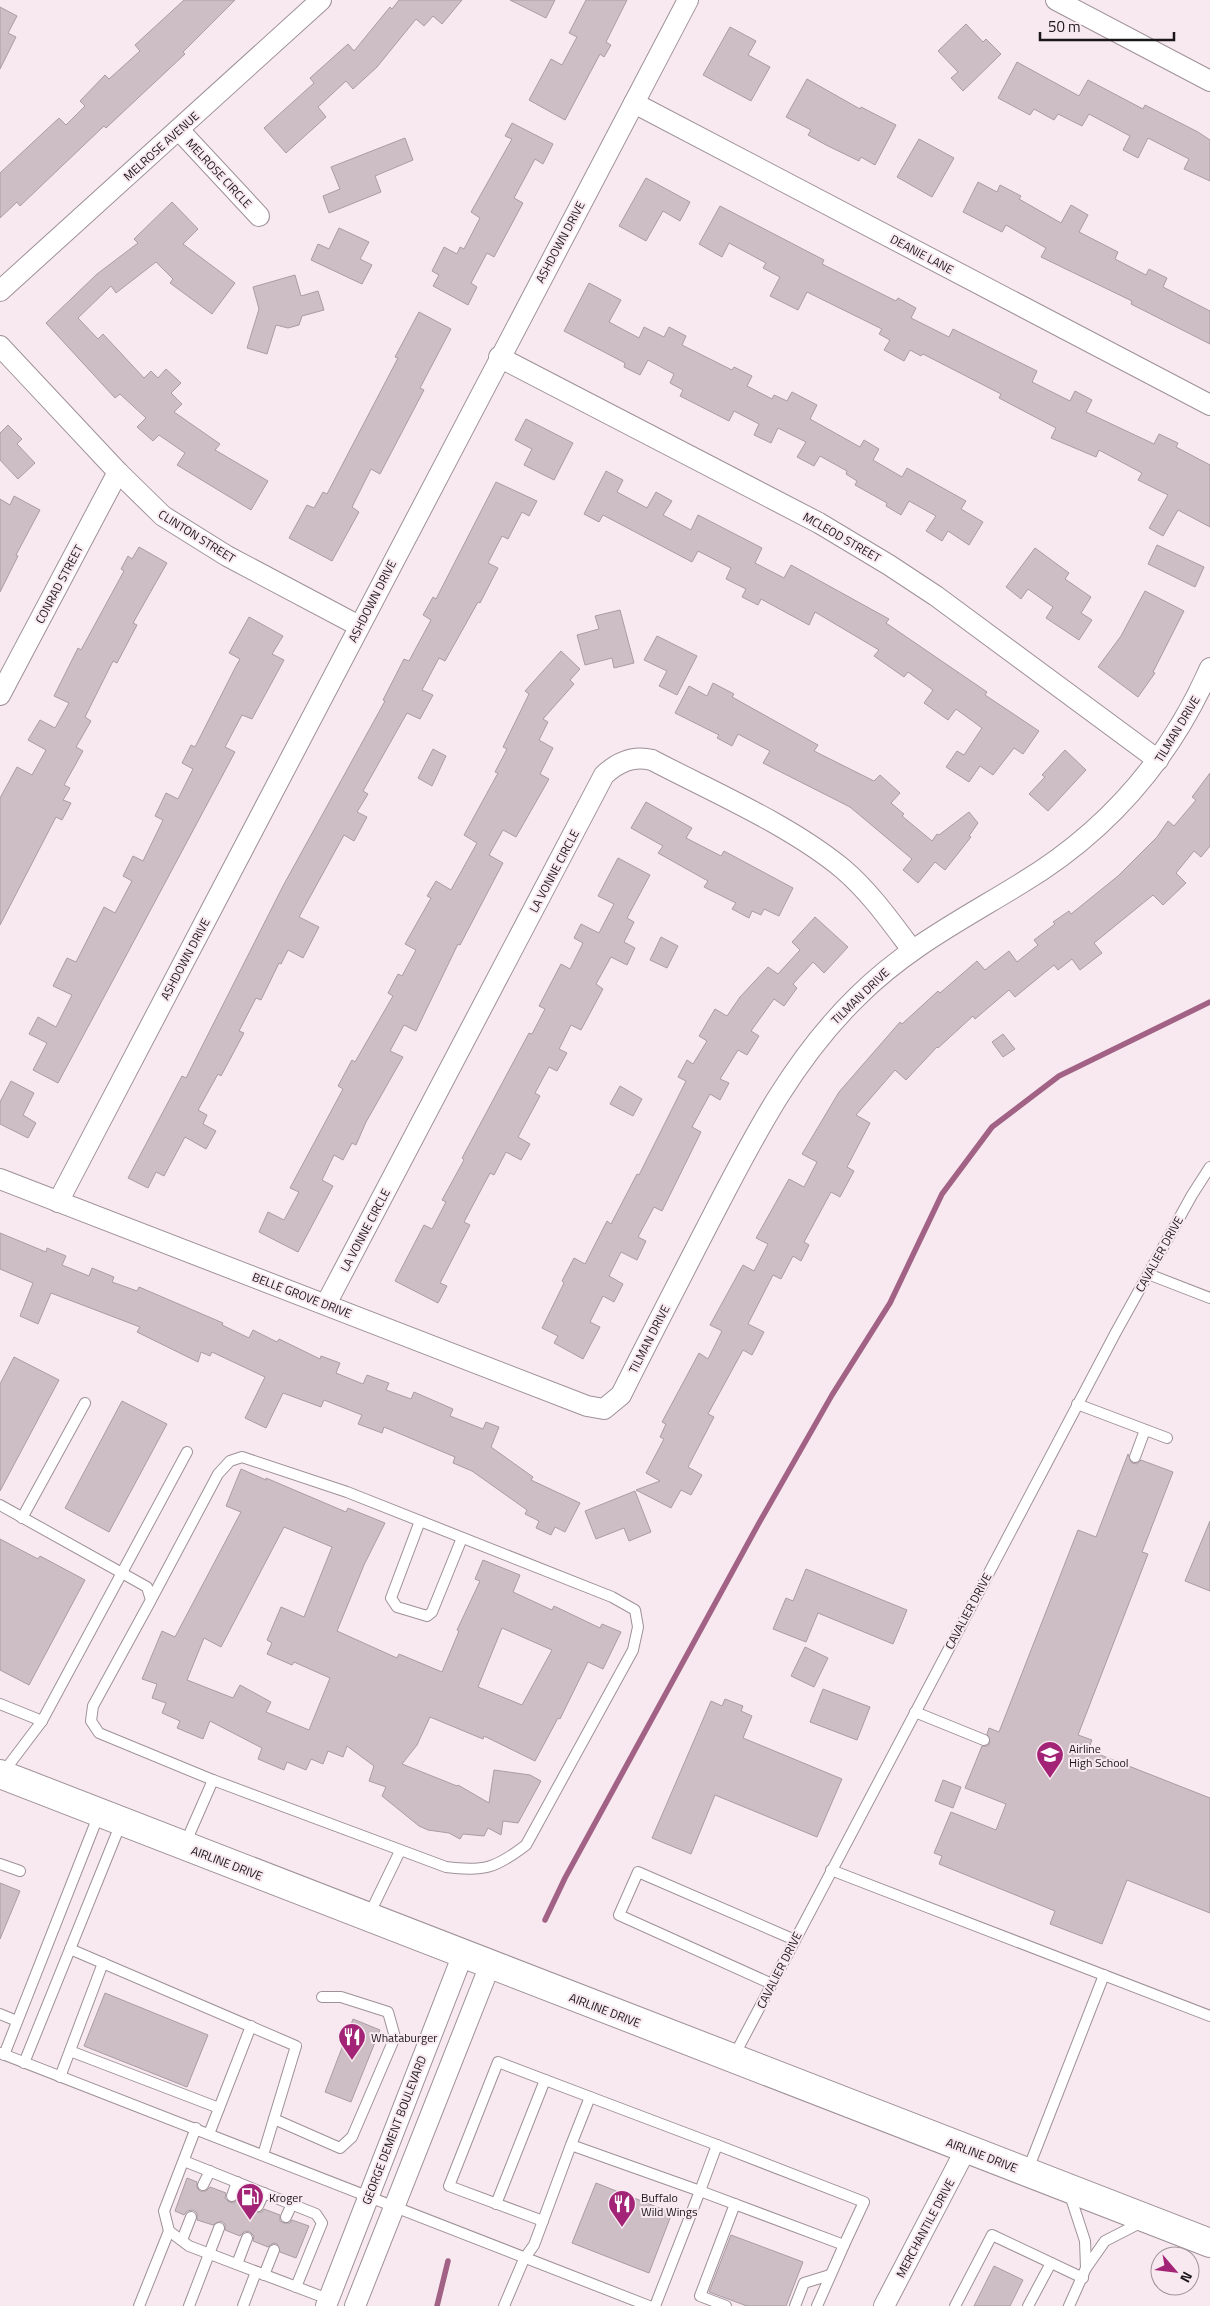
<svg xmlns="http://www.w3.org/2000/svg" width="1210" height="2306" viewBox="0 0 1210 2306" font-family="'Titillium Web',sans-serif">
  <rect width="100%" height="100%" fill="#f8e9f0"/>
  <g fill="none" stroke-linecap="round" stroke-linejoin="round">
    <g stroke="#a16285" stroke-width="5.5">
      <polyline points="545,1920 565,1878 759,1523 832,1395 890,1303 942,1194 992,1127 1059,1076 1210,1002"/>
      <polyline points="437,2306 448,2261"/>
    </g>
  </g>
  <g fill="#ccbec4" stroke="#aa9ca3" fill-rule="evenodd">
    <polygon points="184,0 235,0 183,52 185,54 106,128 104,126 20,206 17,202 0,218 0,173 59,118 66,125 85,106 80,101 105,75 109,79 140,51 135,45"/>
    <polygon points="399,0 462,0 442,24 433,16 424,26 416,19 377,67 353,89 346,81 318,107 326,117 286,153 264,128 314,83 310,78 348,44 354,51 390,7 392,9"/>
    <polygon points="510,0 555,0 546,18"/>
    <polygon points="586,0 627,0 606,42 611,45 604,57 600,54 565,120 529,100 551,59 562,65 577,37 569,33"/>
    <polygon points="0,7 17,16 8,33 16,37 0,69"/>
    <polygon points="966,24 983,42 986,39 1001,54 963,91 951,78 958,72 938,51"/>
    <polygon points="730,27 756,41 748,55 770,67 751,101 703,75"/>
    <polygon points="1017,62 1079,96 1088,80 1143,109 1145,105 1198,132 1210,140 1210,181 1184,169 1189,159 1148,138 1138,158 1123,150 1130,136 1089,114 1082,126 1058,114 1054,120 1034,109 1030,115 998,98"/>
    <polygon points="807,79 860,109 861,107 896,125 875,165 861,157 859,161 826,145 808,135 811,130 786,117"/>
    <polygon points="512,123 553,144 543,164 535,159 514,198 523,203 494,257 487,253 471,283 477,287 468,305 433,286 439,275 432,271 444,247 457,254 460,247 464,249 480,218 471,212 512,139 505,136"/>
    <polygon points="405,138 413,160 375,176 381,192 329,213 323,196 340,189 331,167"/>
    <polygon points="919,139 954,158 932,197 897,177"/>
    <polygon points="646,178 690,202 680,221 663,211 646,241 619,226"/>
    <polygon points="978,182 997,192 1000,185 1021,196 1019,199 1061,223 1071,205 1088,215 1079,232 1118,252 1115,259 1146,275 1149,269 1167,278 1163,287 1210,311 1210,344 1131,304 1132,301 1041,257 1046,248 1006,225 1002,232 963,212"/>
    <polygon points="172,202 198,229 183,244 235,283 212,314 170,283 173,279 156,262 116,293 111,286 78,318 98,339 103,334 144,378 151,371 158,378 166,369 181,383 171,393 182,404 174,412 220,444 215,450 268,481 251,510 177,465 185,453 159,435 153,441 137,427 146,418 120,394 115,398 46,323 97,274 138,243 134,239"/>
    <polygon points="720,206 824,260 822,264 896,301 898,298 916,308 911,318 949,337 953,329 1037,371 1032,382 1070,401 1075,391 1092,400 1086,412 1154,444 1159,434 1178,443 1176,447 1210,465 1210,527 1178,510 1163,536 1149,528 1168,495 1138,480 1142,473 1099,450 1096,457 1051,438 1056,428 999,398 1001,394 923,354 921,356 910,350 904,361 884,350 890,340 879,334 882,329 807,292 798,310 770,296 780,277 763,268 766,263 729,243 722,257 699,244"/>
    <polygon points="339,228 369,242 360,259 372,265 362,284 311,260 318,244 329,249"/>
    <polygon points="295,275 301,296 318,291 324,310 302,316 299,325 288,328 276,325 267,354 247,348 259,309 253,287"/>
    <polygon points="589,283 621,300 609,322 639,338 644,327 664,337 669,327 686,336 682,345 732,370 734,367 752,376 747,386 772,399 774,395 787,401 792,392 817,405 810,419 860,447 864,440 879,449 873,460 902,477 907,468 966,501 961,509 983,522 969,545 948,531 942,541 926,531 936,516 909,501 901,515 886,506 887,503 855,485 857,481 846,474 847,471 820,456 814,466 797,457 806,442 778,428 771,443 754,435 759,424 734,411 729,421 680,396 683,390 670,383 674,374 648,360 640,375 624,367 625,363 564,331"/>
    <polygon points="419,312 451,329 420,388 424,390 380,474 371,469 352,507 359,512 332,561 289,538 307,505 314,508 323,492 327,494 398,358 395,357"/>
    <polygon points="526,419 573,443 554,480 524,465 532,449 515,440"/>
    <polygon points="8,425 22,439 17,444 35,463 18,479 0,460 0,433"/>
    <polygon points="606,471 623,480 617,492 647,508 656,492 672,501 663,515 691,530 698,515 762,548 755,563 784,578 791,565 889,619 886,623 987,692 985,695 1039,731 1023,754 1014,748 993,775 980,766 969,782 946,767 957,751 964,755 982,728 956,709 948,720 924,703 933,690 908,672 904,677 874,656 879,650 815,612 809,625 761,599 758,605 742,597 746,589 726,579 731,568 698,551 692,562 603,515 599,522 584,514"/>
    <polygon points="496,482 537,501 529,516 522,512 508,539 502,536 488,563 498,568 480,603 478,602 445,661 439,658 422,690 433,695 420,719 407,713 363,791 368,794 357,812 367,817 354,841 344,835 299,917 319,927 303,958 288,950 281,964 279,963 261,1000 256,998 239,1031 244,1033 221,1076 218,1074 198,1110 207,1115 203,1124 216,1131 206,1149 185,1137 164,1176 156,1172 148,1188 128,1178 182,1076 186,1078 283,886 385,701 383,700 404,659 409,661 431,620 423,615 433,597 436,599"/>
    <polygon points="14,496 40,510 16,555 18,556 0,592 0,499 10,505"/>
    <polygon points="1157,545 1204,567 1195,587 1148,564"/>
    <polygon points="139,547 167,563 133,623 137,625 117,663 113,661 85,717 91,721 76,747 83,751 64,785 70,788 63,800 71,803 62,820 56,817 0,925 0,798 17,767 32,775 46,750 28,740 40,720 55,728 69,703 54,696 78,648 81,650 124,571 121,569 128,556 132,559"/>
    <polygon points="1035,548 1069,573 1065,579 1091,597 1081,613 1092,620 1079,640 1046,618 1053,607 1028,589 1021,599 1006,587"/>
    <polygon points="1145,591 1184,611 1153,672 1155,673 1138,697 1098,667 1121,636"/>
    <polygon points="620,610 634,663 614,668 612,658 585,665 577,635 599,629 595,616"/>
    <polygon points="249,617 283,636 272,654 284,660 252,719 242,715 225,747 235,752 58,1083 33,1070 47,1043 29,1034 38,1017 56,1027 72,995 53,986 67,958 76,962 104,907 115,913 132,881 123,876 133,856 143,861 163,820 155,816 166,793 178,799 193,769 182,763 191,745 195,747 235,668 240,659 229,653"/>
    <polygon points="657,636 697,656 677,695 659,686 667,671 644,660"/>
    <polygon points="561,651 580,669 570,680 574,684 543,719 548,722 539,740 553,748 540,774 549,779 516,837 503,830 489,855 503,863 460,945 458,944 416,1031 404,1025 390,1051 403,1057 366,1122 356,1145 352,1143 343,1160 334,1155 322,1180 333,1186 298,1252 259,1232 268,1212 284,1220 299,1192 290,1188 343,1089 338,1086 352,1060 355,1062 393,996 388,993 398,974 402,976 416,950 405,944 431,898 427,896 436,881 451,890 477,843 464,835 498,773 495,772 507,749 503,747 529,694 525,691"/>
    <polygon points="713,683 734,694 732,697 818,745 814,751 874,781 880,775 900,793 891,803 904,814 902,816 932,841 937,834 939,835 969,812 978,823 969,836 971,837 945,870 935,862 918,883 903,870 912,859 850,807 763,763 770,751 738,734 732,746 717,738 719,735 675,713 689,686 707,696"/>
    <polygon points="433,749 446,756 432,786 418,778"/>
    <polygon points="1065,750 1086,770 1048,811 1029,794 1045,777 1042,775"/>
    <polygon points="1210,773 1210,846 1201,857 1194,851 1176,873 1186,883 1163,905 1153,895 1094,943 1102,953 1080,970 1072,959 1058,970 1054,965 1015,997 1009,990 975,1019 973,1016 938,1048 937,1047 906,1080 895,1070 856,1115 870,1123 847,1167 854,1171 840,1197 831,1192 804,1242 809,1245 801,1261 793,1256 781,1279 773,1275 748,1324 764,1332 752,1355 743,1350 708,1414 714,1417 688,1467 702,1475 691,1495 681,1490 671,1508 636,1490 660,1481 646,1473 664,1439 660,1437 666,1424 662,1422 699,1353 708,1359 722,1331 710,1325 743,1265 754,1271 768,1244 756,1238 789,1179 804,1187 817,1162 802,1154 839,1092 900,1022 902,1024 938,991 940,993 977,961 985,970 1009,951 1017,962 1038,945 1034,940 1055,924 1053,922 1069,911 1071,914 1118,876 1157,837 1168,821 1174,826 1196,800 1192,797"/>
    <polygon points="646,802 692,828 686,838 721,856 724,851 793,888 779,916 764,909 761,915 752,911 749,918 732,909 736,903 704,887 708,881 658,853 663,846 631,828"/>
    <polygon points="618,858 650,875 627,918 634,922 624,942 635,948 627,965 611,957 596,984 603,989 581,1030 571,1025 559,1049 567,1053 557,1071 549,1067 535,1093 540,1096 518,1137 530,1144 521,1160 506,1152 494,1175 490,1173 464,1222 470,1225 440,1283 447,1286 438,1303 395,1281 424,1225 432,1229 446,1202 442,1200 464,1160 462,1158 529,1033 532,1034 545,1009 539,1006 561,964 570,969 583,943 574,938 581,924 599,933 614,904 598,896"/>
    <polygon points="815,917 848,947 824,973 813,962 793,984 797,988 784,1006 774,999 751,1031 759,1036 747,1055 738,1050 720,1079 729,1083 720,1100 710,1094 692,1127 701,1132 662,1211 654,1207 638,1237 646,1241 637,1260 621,1252 609,1276 623,1284 614,1302 603,1296 590,1322 600,1327 583,1359 554,1343 558,1336 542,1328 564,1283 562,1281 574,1258 585,1264 607,1221 611,1224 637,1174 639,1175 686,1081 678,1077 687,1060 693,1064 707,1041 699,1036 715,1009 727,1016 740,997 768,967 778,974 800,950 792,942"/>
    <polygon points="661,937 678,946 667,968 650,960"/>
    <polygon points="1003,1034 1015,1049 1003,1057 992,1042"/>
    <polygon points="11,1081 34,1093 23,1115 36,1123 28,1138 0,1124 0,1102"/>
    <polygon points="620,1086 642,1099 633,1116 610,1104"/>
    <polygon points="0,1233 46,1252 47,1248 66,1256 62,1265 89,1276 92,1268 114,1277 112,1282 137,1291 139,1287 223,1323 222,1325 249,1338 253,1330 277,1342 279,1339 320,1359 321,1356 340,1363 336,1373 363,1384 367,1375 389,1383 386,1390 411,1399 414,1392 453,1409 450,1416 483,1429 486,1422 499,1427 491,1447 533,1477 531,1480 580,1503 565,1532 555,1527 551,1535 536,1528 539,1521 525,1514 527,1510 472,1471 453,1463 455,1457 384,1427 382,1433 358,1424 362,1415 324,1400 321,1407 283,1393 266,1428 245,1418 265,1377 212,1352 210,1356 201,1352 198,1362 137,1332 140,1327 51,1293 38,1324 20,1316 33,1283 0,1269"/>
    <polygon points="14,1357 59,1380 0,1491 0,1384"/>
    <polygon points="122,1401 167,1424 109,1532 65,1508"/>
    <polygon points="1128,1454 1132,1463 1137,1464 1141,1460 1173,1472 1142,1552 1148,1554 1078,1735 1092,1740 1088,1750 1210,1798 1210,1913 1127,1880 1102,1944 1050,1924 1055,1911 939,1864 942,1856 934,1853 951,1812 996,1830 1006,1804 965,1788 982,1746 988,1746 990,1742 987,1734 989,1728 999,1732 1078,1530 1096,1537"/>
    <path d="M241,1469l25,11v-2l80,34 2,-4 37,15 -21,42 -27,66 60,27 2,-4 43,18 17,-41 -2,-1 23,-49 -5,-2 8,-19 37,15 -7,17 39,18 2,-4 46,22 2,-4 19,8 -18,37 -15,-7 -28,57 -2,-1 -23,43 -51,-25 -1,3 -53,-22 -13,28 -15,19 55,22 1,-1 31,18 5,-33 36,5 11,6 -23,42 -15,-2 -2,14 -13,-7 -4,8 -21,-2 -3,5 -11,-6 -21,-3 -9,-4 -37,-30 4,-9 -17,-6 5,-15 -27,-20 -4,11 -15,-6 -5,13 -12,-5 -5,11 -19,-8 -3,8 -26,-11 4,-11 -52,-27 -7,18 -26,-11 3,-7 -18,-8 4,-10 -14,-5 5,-14 -15,-5 20,-48 13,6 66,-125 -15,-6zM284,1527l48,20 -28,70 -23,-10 -14,33 5,3 -5,11 25,11 2,-3 36,16 -21,52 -43,-18 5,-10 -31,-17 -7,13 -46,-18 17,-42 17,9zM502,1628l50,22 -30,55 -44,-18z"/>
    <polygon points="635,1491 651,1532 629,1541 624,1528 596,1539 585,1511"/>
    <polygon points="1210,1521 1210,1591 1185,1581"/>
    <polygon points="0,1539 38,1559 40,1556 85,1580 29,1685 0,1670"/>
    <polygon points="806,1569 907,1610 893,1644 818,1613 806,1642 773,1629 786,1598 793,1601"/>
    <polygon points="805,1647 828,1658 814,1687 791,1676"/>
    <polygon points="823,1689 870,1707 857,1740 810,1722"/>
    <polygon points="725,1699 743,1706 741,1711 752,1716 743,1738 842,1779 817,1837 715,1795 691,1854 652,1838 711,1701 722,1706"/>
    <polygon points="943,1780 961,1787 953,1808 935,1801"/>
    <polygon points="0,1883 20,1891 0,1939"/>
    <polygon points="105,1993 208,2035 187,2087 84,2046"/>
    <polygon points="353,2019 380,2030 351,2102 325,2092"/>
    <polygon points="187,2178 197,2182 197,2188 200,2191 206,2191 210,2187 226,2193 225,2198 229,2202 234,2203 238,2198 252,2204 252,2210 256,2212 262,2212 264,2209 280,2215 280,2221 284,2223 290,2223 292,2220 309,2226 296,2258 280,2252 277,2244 273,2243 268,2247 253,2241 254,2236 250,2232 245,2231 240,2236 225,2230 225,2224 221,2221 213,2225 197,2220 197,2213 193,2210 187,2211 184,2215 175,2211"/>
    <polygon points="596,2183 672,2213 649,2273 572,2243"/>
    <polygon points="731,2235 803,2262 786,2306 747,2306 709,2292"/>
    <polygon points="994,2266 1023,2280 1010,2306 974,2306"/>
  </g>
  <g fill="none" stroke-linecap="round" stroke-linejoin="round">
    <defs>
      <g id="service">
        <polyline points="1148,1274 1210,1298"/>
        <polyline points="1077,1404 1167,1438"/>
        <polyline points="1135,1457 1145,1430"/>
        <path d="M0,1505l147,82 4,13 -58,106 -2,15 8,12 114,47 233,87c38,5 50,1 80,-22l107,-195 5,-23 -3,-17 -23,-13 -265,-105 -105,-35 -12,4 -12,13 -67,126"/>
        <polyline points="22,1518 85,1403"/>
        <polyline points="420,1521 391,1598 397,1607 427,1616 432,1612 462,1538"/>
        <polyline points="0,1704 42,1721"/>
        <polyline points="915,1712 984,1740"/>
        <polyline points="2,1774 42,1721 187,1452"/>
        <polyline points="185,1844 213,1780"/>
        <polyline points="0,1864 20,1871"/>
        <polyline points="831,1870 1210,2016"/>
        <polyline points="369,1915 400,1851"/>
        <polyline points="70,1949 296,2046 263,2155"/>
        <polyline points="772,1984 619,1915 638,1872 795,1940"/>
        <polyline points="0,2014 17,2021"/>
        <polyline points="70,2051 219,2108"/>
        <polyline points="0,2053 649,2306"/>
        <polyline points="4,2055 99,1814"/>
        <polyline points="734,2056 1116,1332 1192,1195 1210,1167"/>
        <polyline points="24,2063 121,1823"/>
        <polyline points="60,2077 103,1963"/>
        <polyline points="274,2119 340,2148 352,2137 395,2037 388,2012 341,1997 322,1997"/>
        <polyline points="196,2128 164,2211 169,2231 189,2246 328,2299"/>
        <polyline points="209,2134 251,2026"/>
        <polyline points="717,2145 864,2202 844,2245"/>
        <polyline points="184,2161 316,2214 322,2223 296,2287"/>
        <polyline points="1027,2172 1104,1975"/>
        <polyline points="203,2185 210,2171"/>
        <polyline points="232,2196 237,2182"/>
        <polyline points="496,2204 545,2080"/>
        <polyline points="258,2206 264,2193"/>
        <polyline points="286,2217 292,2204"/>
        <polyline points="543,2221 449,2186 498,2062 590,2097"/>
        <polyline points="182,2240 191,2217"/>
        <polyline points="237,2264 247,2238"/>
        <polyline points="1086,2268 1105,2241 1144,2221"/>
        <polyline points="264,2275 274,2250"/>
        <polyline points="139,2306 169,2231"/>
        <polyline points="189,2306 219,2228"/>
        <polyline points="243,2306 256,2272"/>
        <polyline points="504,2306 524,2259 534,2245 571,2145 700,2191 717,2145 590,2097 571,2145"/>
        <polyline points="655,2306 700,2191 844,2245 817,2306"/>
        <polyline points="726,2306 700,2296 735,2204"/>
        <polyline points="795,2306 804,2283 830,2275"/>
        <polyline points="955,2306 992,2235 1083,2278"/>
        <polyline points="1028,2306 1051,2263"/>
        <polyline points="1069,2306 1086,2268 1085,2241 1069,2192"/>
      </g>
      <g id="minor">
        <polyline points="1056,0 1210,81"/>
        <polyline points="634,103 1210,405"/>
        <polyline points="179,130 259,216"/>
        <polyline points="0,291 321,0"/>
        <polyline points="0,346 118,472 163,516 227,556 359,626"/>
        <polyline points="499,357 819,523 889,565 936,596 1158,760"/>
        <polyline points="0,695 118,472"/>
        <path d="M0,1179l587,227 17,3 17,-14c30,-60 61,-120 92,-180 41,-79 80,-156 145,-219 48,-48 105,-77 162,-112 87,-52 149,-123 190,-216"/>
        <polyline points="58,1202 688,0"/>
        <path d="M326,1304l278,-529c14,-13 29,-20 48,-15 61,32 138,65 191,109 27,23 48,53 69,81"/>
        <polyline points="326,2306 463,1954"/>
        <polyline points="355,2306 490,1965"/>
        <polyline points="884,2306 966,2149"/>
      </g>
      <polyline id="secondary" points="0,1774 1210,2243"/>
    </defs>
    <use href="#service" stroke="#9e9197" stroke-width="12"/>
    <use href="#minor" stroke="#9e9197" stroke-width="22"/>
    <use href="#secondary" stroke="#9e9197" stroke-width="30"/>
    <use href="#service" stroke="#fff" stroke-width="10"/>
    <use href="#minor" stroke="#fff" stroke-width="20"/>
    <use href="#secondary" stroke="#fff" stroke-width="28"/>
  </g>
  <defs>
    <symbol id="school-pin" viewBox="-11 -11 22 30"><path d="M0 17L-7.5 6A9.5 9.5 0 1 1 7.5 6Z" fill="#a32476" stroke="#f8e9f0"/><path d="M0-5L7-2L0 1L-7-2ZM-4 1L0 2.5L4 1V4Q0 6-4 4Z" fill="#fff"/></symbol>
    <symbol id="restaurant-pin" viewBox="-11 -11 22 30"><path d="M0 17L-7.5 6A9.5 9.5 0 1 1 7.5 6Z" fill="#a32476" stroke="#f8e9f0"/><path d="M-5-6h1v4h1v-4h1v4h1v-4h1v5L-1.5 .5V6h-2V.5L-5-1ZM5-6V6H3V1.5H1.5Q1.5-4 5-6Z" fill="#fff"/></symbol>
    <symbol id="fuel-pin" viewBox="-11 -11 22 30"><path d="M0 17L-7.5 6A9.5 9.5 0 1 1 7.5 6Z" fill="#a32476" stroke="#f8e9f0"/><path d="M-5.5-6h7V0h2V4h1.3V-2.5L3-4.5l.8-.8L6-3V5H2.5V1h-1V6h-7ZM-4.2-4.7v3.2H.2V-4.7Z" fill="#fff"/></symbol>
  </defs>
  <g fill-rule="evenodd">
    <use href="#school-pin" x="1034" y="1739" width="32" height="43"/>
    <use href="#restaurant-pin" x="336" y="2021" width="32" height="43"/>
    <use href="#fuel-pin" x="234" y="2181" width="32" height="43"/>
    <use href="#restaurant-pin" x="606" y="2188" width="32" height="43"/>
  </g>
  <g text-anchor="middle" dominant-baseline="central" stroke-width="4" stroke-linejoin="round" paint-order="stroke">
    <g font-size="12" fill="#1b1619" stroke="#f8e9f0">
      <text transform="translate(161 146) rotate(-42)">MELROSE AVENUE</text>
      <text transform="translate(219 173) rotate(47)">MELROSE CIRCLE</text>
      <text transform="translate(560 242) rotate(-62)">ASHDOWN DRIVE</text>
      <text transform="translate(922 254) rotate(28)">DEANIE LANE</text>
      <text transform="translate(197 536) rotate(32)">CLINTON STREET</text>
      <text transform="translate(842 537) rotate(30)">MCLEOD STREET</text>
      <text transform="translate(59 584) rotate(-62)">CONRAD STREET</text>
      <text transform="translate(372 601) rotate(-63)">ASHDOWN DRIVE</text>
      <text transform="translate(1177 729) rotate(-59)">TILMAN DRIVE</text>
      <text transform="translate(554 871) rotate(-62)">LA VONNE CIRCLE</text>
      <text transform="translate(185 959) rotate(-62)">ASHDOWN DRIVE</text>
      <text transform="translate(860 996) rotate(-44)">TILMAN DRIVE</text>
      <text transform="translate(365 1230) rotate(-62)">LA VONNE CIRCLE</text>
      <text transform="translate(1159 1254) rotate(-61)">CAVALIER DRIVE</text>
      <text transform="translate(302 1295) rotate(21)">BELLE GROVE DRIVE</text>
      <text transform="translate(649 1339) rotate(-63)">TILMAN DRIVE</text>
      <text transform="translate(968 1611) rotate(-62)">CAVALIER DRIVE</text>
      <text transform="translate(227 1863) rotate(21)">AIRLINE DRIVE</text>
      <text transform="translate(779 1970) rotate(-63)">CAVALIER DRIVE</text>
      <text transform="translate(605 2010) rotate(21)">AIRLINE DRIVE</text>
      <text transform="translate(394 2130) rotate(-69)">GEORGE DEMENT BOULEVARD</text>
      <text transform="translate(982 2155) rotate(21)">AIRLINE DRIVE</text>
      <text transform="translate(925 2228) rotate(-62)">MERCHANTILE DRIVE</text>
    </g>
    <g font-size="12" fill="#1b1619" stroke="#f8e9f0" text-anchor="start">
      <text x="1069" y="1748">Airline<tspan x="1069" dy="14">High School</tspan></text>
      <text x="371" y="2037">Whataburger</text>
      <text x="269" y="2197">Kroger</text>
      <text x="641" y="2197">Buffalo<tspan x="641" dy="14">Wild Wings</tspan></text>
    </g>
  </g>
  <g transform="translate(1175 2271) rotate(118)"><circle r="24" fill="#f8e9f0" stroke="#a0959a"/>
  <path d="M0-4L9 19L0 12L-9 19Z" fill="#a32476"/>
  <text y="-8" font-size="14" font-weight="bold" text-anchor="middle" fill="#1b1619">N</text>
  </g>
  <path d="M1040 32v8h134v-8" fill="none" stroke="#1b1619" stroke-width="2.5"/>
  <text x="1048" y="32" font-size="15" fill="#1b1619" stroke="#f8e9f0" stroke-width="4" paint-order="stroke">50 m</text>
</svg>
